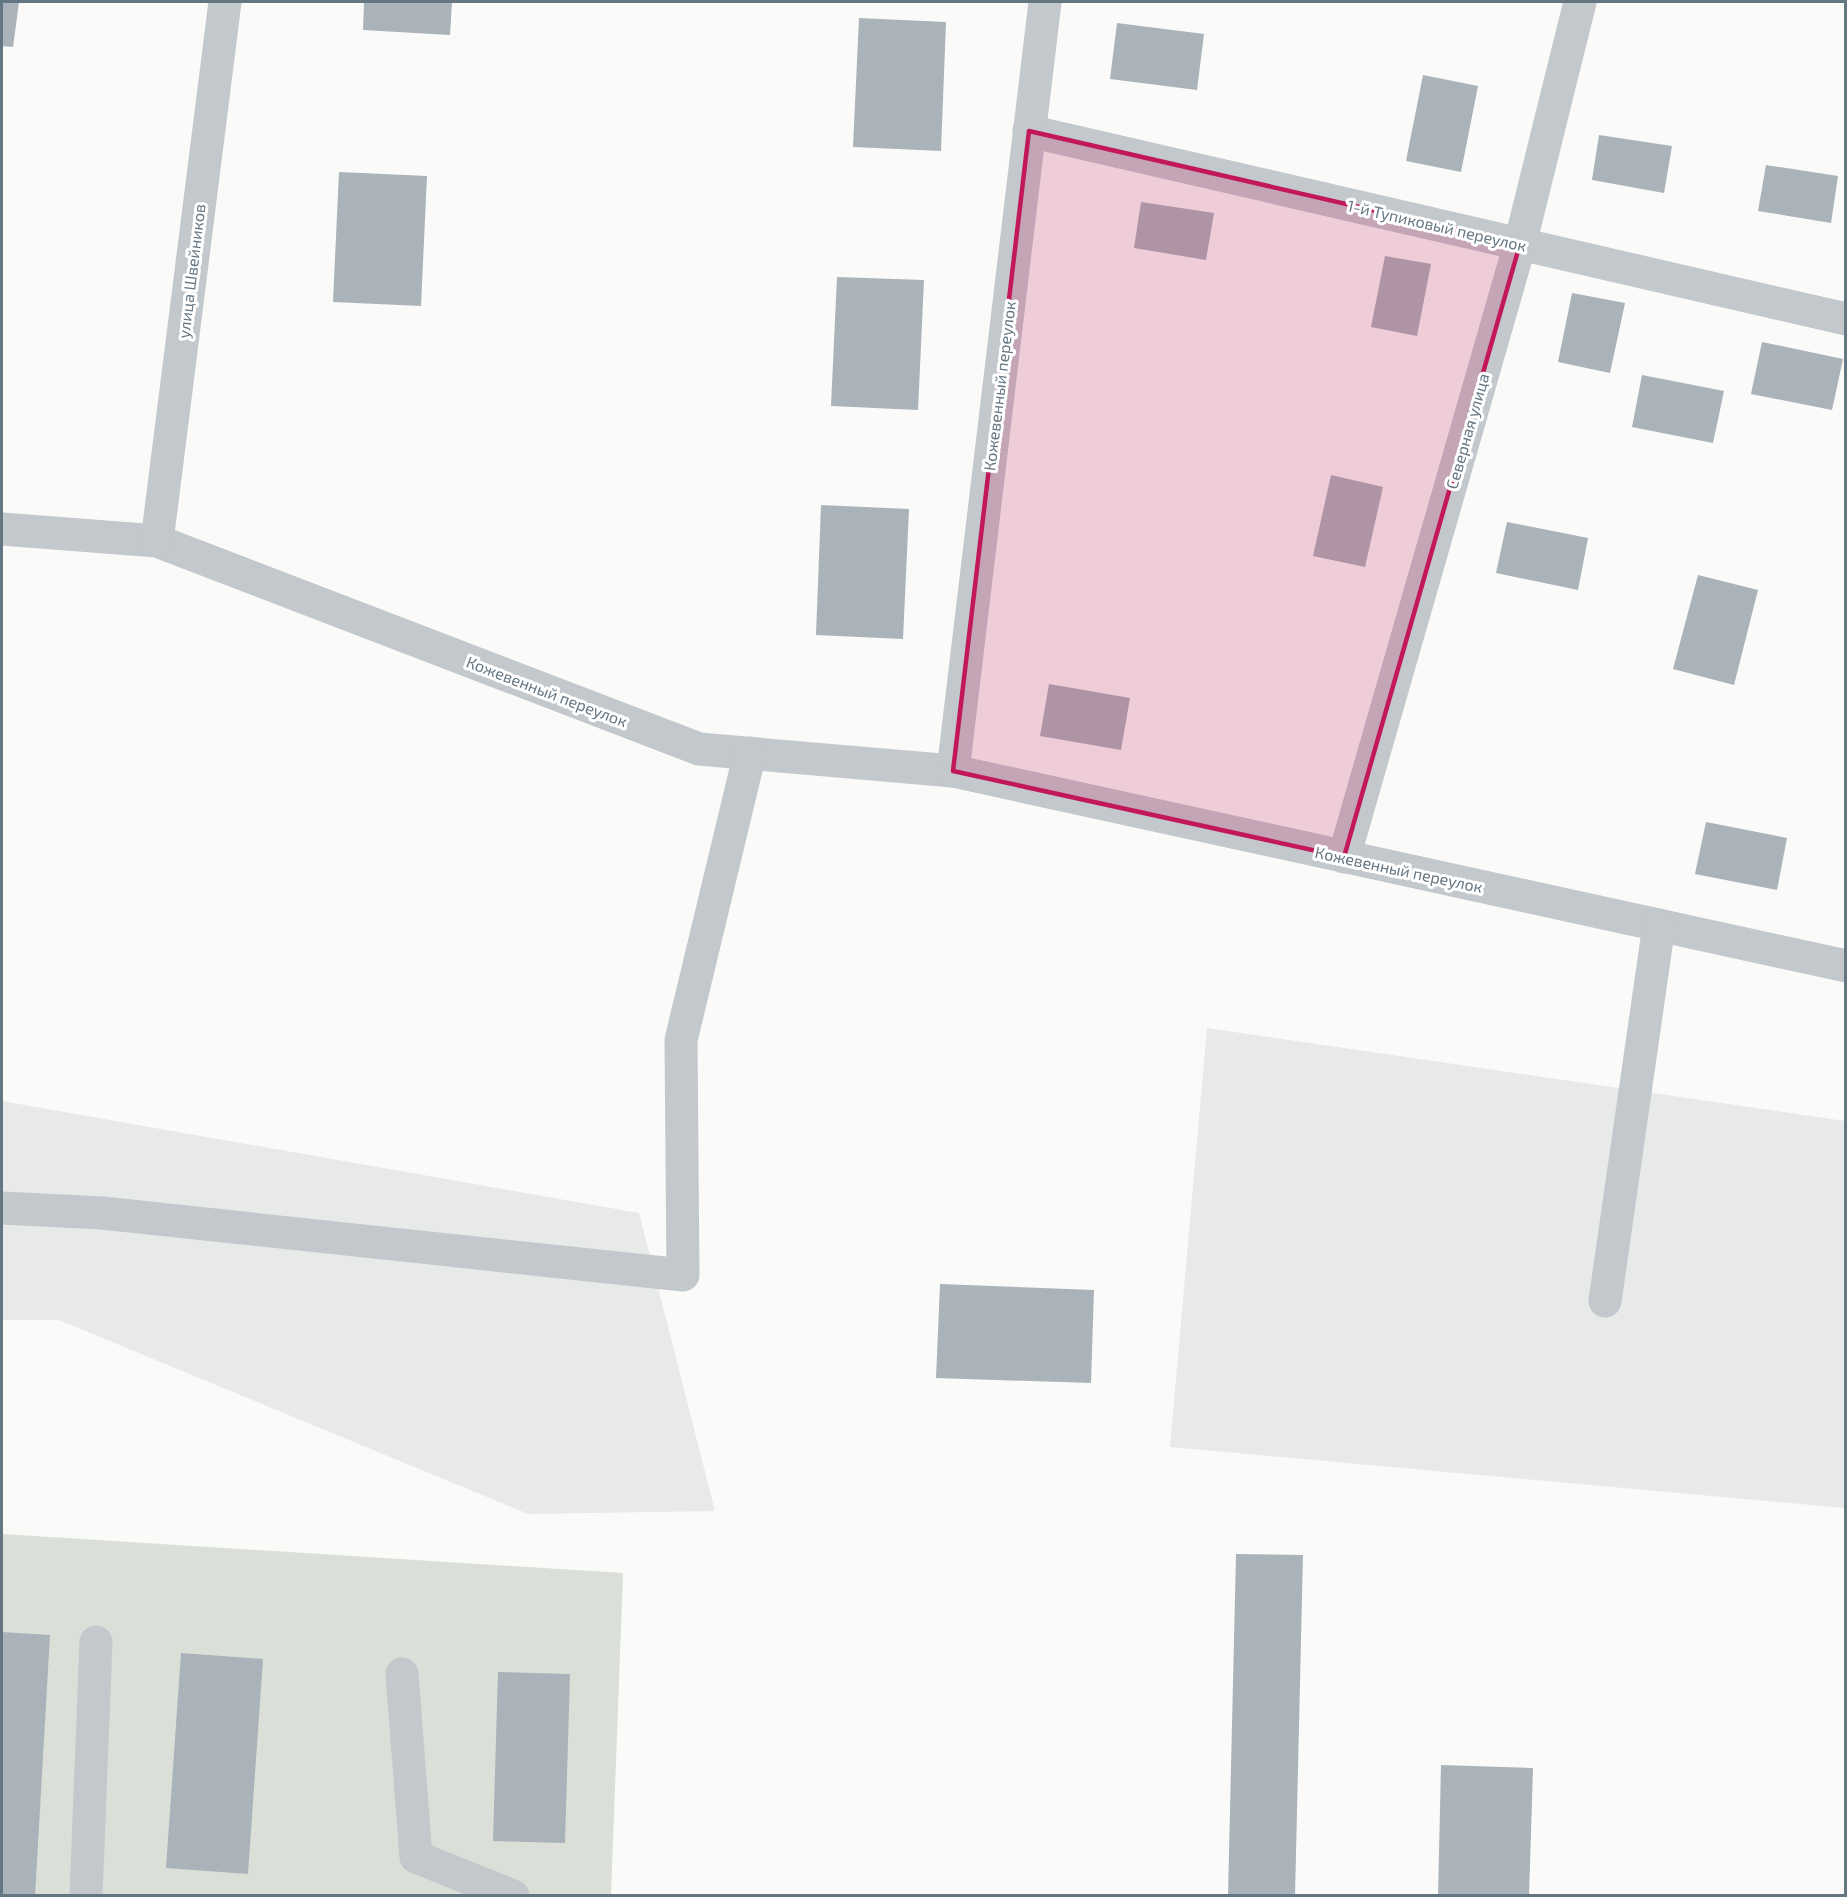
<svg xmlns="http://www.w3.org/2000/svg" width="1847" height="1897" viewBox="0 0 1847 1897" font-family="'Exo 2',sans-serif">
  <rect width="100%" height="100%" fill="#fafaf8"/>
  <g fill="#e8e9e9">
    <polygon points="1207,1028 1845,1121 1845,1508 1170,1447"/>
    <polygon points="2,1101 639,1213 715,1511 528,1514 59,1320 2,1320"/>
  </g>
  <polygon fill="#dadfd7" points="2,1534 623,1573 611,1895 2,1895"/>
  <g fill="#aab3b9">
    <polygon points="2,2 19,2 13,47 2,46"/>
    <polygon points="364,2 452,2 450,35 363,30"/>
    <polygon points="859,18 946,22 941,151 853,147"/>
    <polygon points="1117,23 1204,34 1197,90 1110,79"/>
    <polygon points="1423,75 1478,86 1461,172 1406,161"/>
    <polygon points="1599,135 1672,146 1664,193 1592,180"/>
    <polygon points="1766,165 1838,176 1831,223 1758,211"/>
    <polygon points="339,172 427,176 421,306 333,302"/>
    <polygon points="1141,202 1214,213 1206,260 1134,248"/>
    <polygon points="1385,256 1431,264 1417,336 1371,327"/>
    <polygon points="837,277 924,280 918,410 831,406"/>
    <polygon points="1572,293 1625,303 1610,373 1558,362"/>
    <polygon points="1762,342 1843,359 1832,410 1751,394"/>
    <polygon points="1642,375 1724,391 1713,443 1632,427"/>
    <polygon points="1331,475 1383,487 1365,567 1313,556"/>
    <polygon points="821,505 909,509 903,639 816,635"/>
    <polygon points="1507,522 1588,538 1578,590 1496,573"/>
    <polygon points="1698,575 1758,590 1734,685 1673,669"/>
    <polygon points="1049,684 1130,698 1121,750 1040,736"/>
    <polygon points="1706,822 1787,838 1777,890 1695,874"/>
    <polygon points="940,1284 1094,1290 1091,1383 936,1378"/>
    <polygon points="1236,1554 1303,1555 1295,1896 1228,1896"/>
    <polygon points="2,1632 50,1635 35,1896 2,1896"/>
    <polygon points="181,1653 263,1659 248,1874 166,1868"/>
    <polygon points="498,1672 570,1674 565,1843 493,1841"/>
    <polygon points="1441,1765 1533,1768 1529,1896 1438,1896"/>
  </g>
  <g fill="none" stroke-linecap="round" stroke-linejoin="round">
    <g stroke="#c3c8cc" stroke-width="33">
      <polyline points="1029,131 1846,319"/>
      <polyline points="2,529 157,541 699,749 953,771 1846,966"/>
      <polyline points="157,541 225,2"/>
      <polyline points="953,771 1045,2"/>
      <polyline points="1344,857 1520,244 1580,2"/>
      <polyline points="2,1208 102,1213 683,1275 681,1040 750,753"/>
      <polyline points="1605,1301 1659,925"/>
      <polyline points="402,1674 416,1857 513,1896"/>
      <polyline points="86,1896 96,1642"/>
    </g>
  </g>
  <path fill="#c2185b" fill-opacity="0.2" stroke="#c2185b" stroke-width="4.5" stroke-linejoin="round" d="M1029,131l491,113 -176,613 -391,-86z"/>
  <g text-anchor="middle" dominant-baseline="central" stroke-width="6" stroke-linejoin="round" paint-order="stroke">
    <g font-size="16" fill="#657683" stroke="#fff">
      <text transform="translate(1437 225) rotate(13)">1-й Тупиковый переулок</text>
      <text transform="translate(191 271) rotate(-83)">улица Швейников</text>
      <text transform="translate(999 386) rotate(-83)">Кожевенный переулок</text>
      <text transform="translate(1467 431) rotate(-74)">Северная улица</text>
      <text transform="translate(547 691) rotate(21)">Кожевенный переулок</text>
      <text transform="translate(1399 869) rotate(12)">Кожевенный переулок</text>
    </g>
  </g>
  <rect width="1847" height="1897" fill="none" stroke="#657683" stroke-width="6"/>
</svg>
